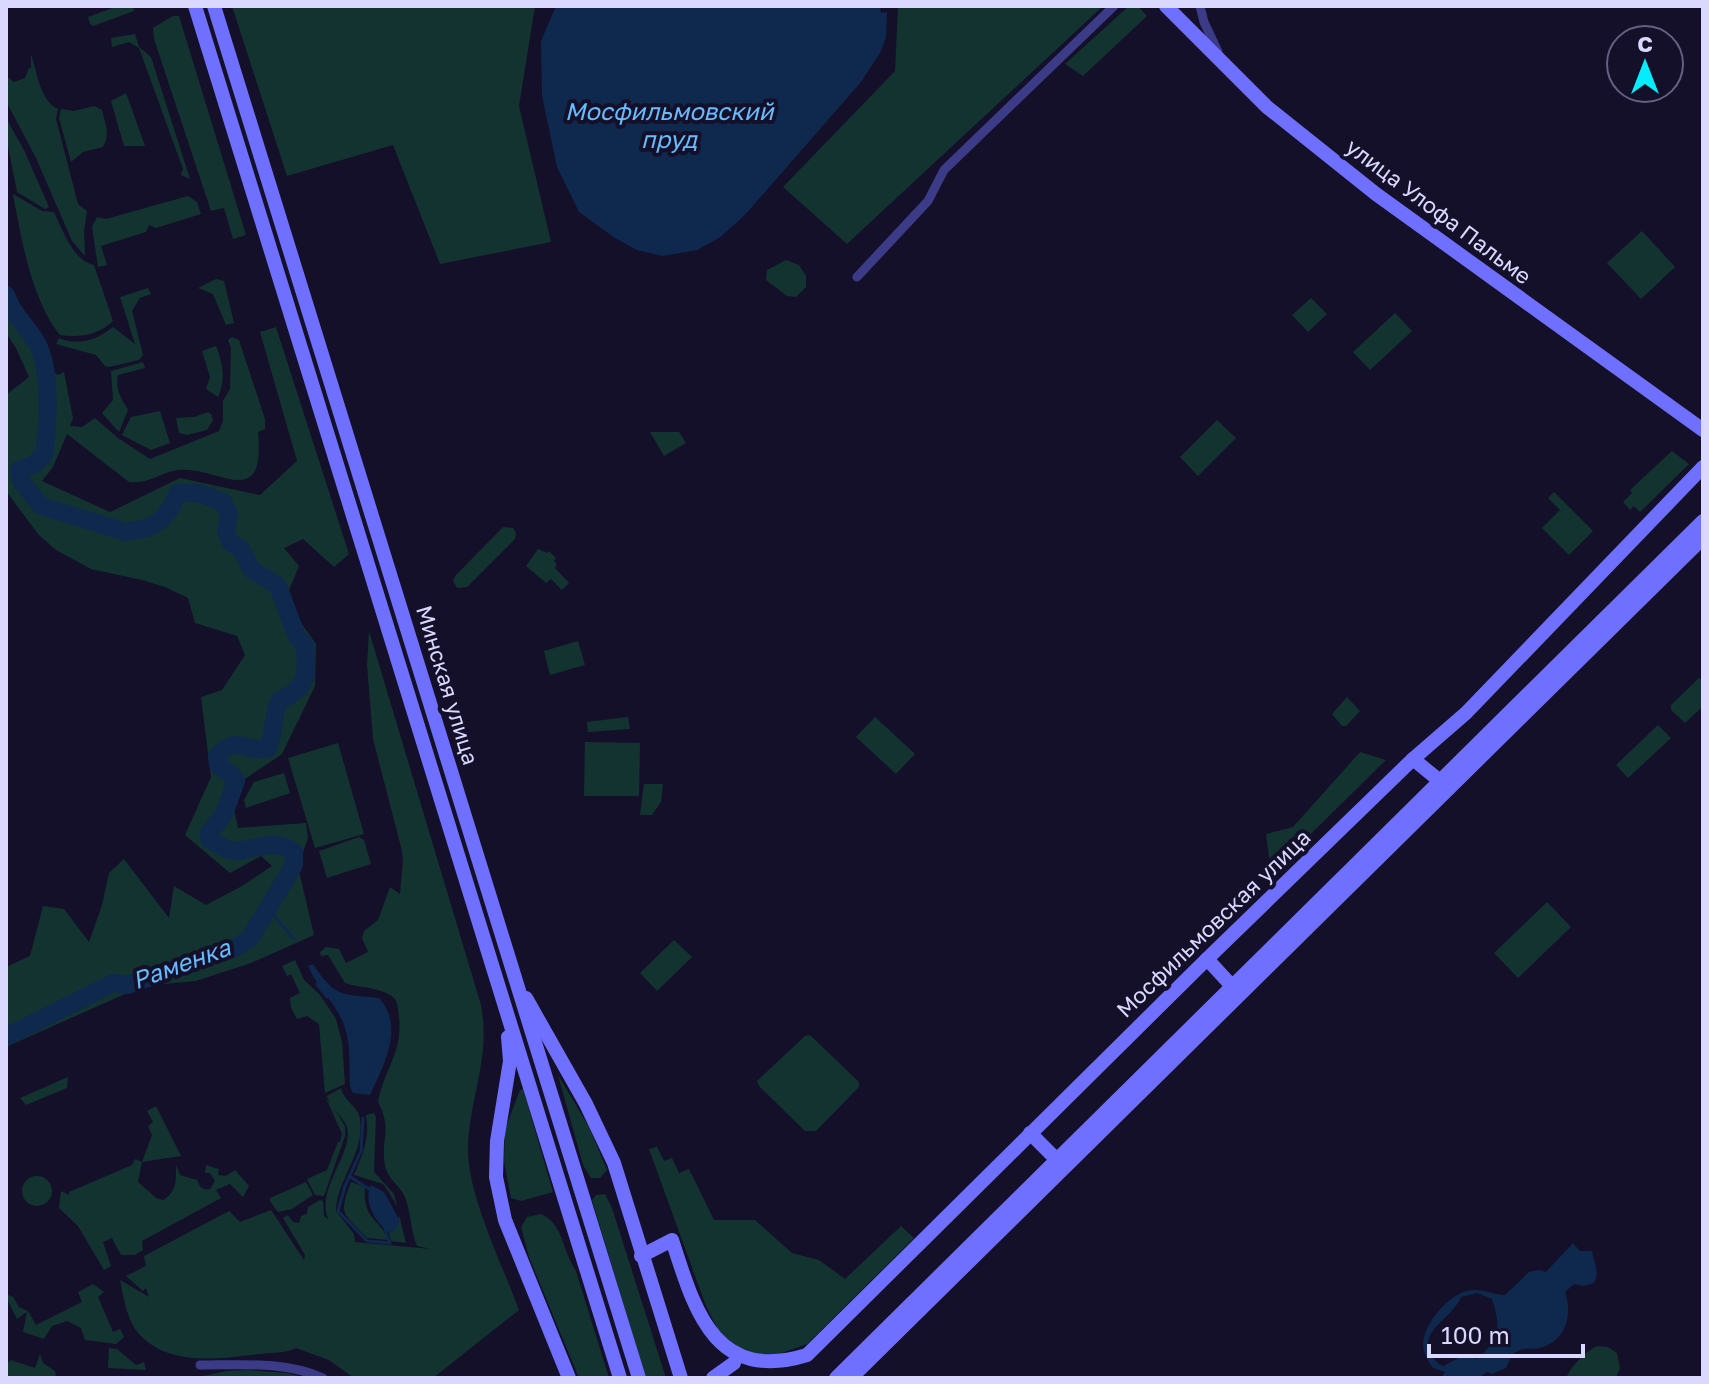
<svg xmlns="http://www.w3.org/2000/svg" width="1709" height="1384" viewBox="0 0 1709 1384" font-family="'Golos Text',sans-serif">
  <rect width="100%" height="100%" fill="#141029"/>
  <g fill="#133331">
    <polygon points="118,6 133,6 134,11 93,26 90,24 88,17"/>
    <polygon points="232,6 535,6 519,106 551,242 440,264 393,145 287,176"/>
    <polygon points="898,6 1103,6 847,244 783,187 895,71"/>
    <polygon points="1129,6 1138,6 1147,16 1083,76 1065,64"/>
    <polygon points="173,16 179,16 246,235 233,239 224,208 211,211 154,39 153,28"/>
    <polygon points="135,34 139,47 151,57 190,179 181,175 183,169 139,48 129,42 112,47 111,38"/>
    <path d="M31,54c6,18 9,47 27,55l-2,10 22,85 9,7 -3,20 1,25 -13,-15 -36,-83 -28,-53 -2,-29 8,6 11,-4 4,-10h2z"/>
    <polygon points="126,93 145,146 124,146 111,101"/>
    <path d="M94,106l8,4c3,13 9,24 1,37l-20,5 -12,10 -12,-44 2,-9 13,2z"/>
    <polygon points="6,118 24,150 49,207 45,209 17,192 6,136"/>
    <path d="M13,194l29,17 12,1c9,18 18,48 40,53l19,56c-14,14 -35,17 -53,14 -28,-34 -39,-97 -47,-141z"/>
    <polygon points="188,196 197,202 201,214 156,228 149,225 146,232 101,246 107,265 98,267 92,227 97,217 106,219"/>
    <polygon points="1642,231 1675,267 1641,299 1607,263"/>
    <polygon points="786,260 799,265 806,276 806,287 796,297 787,296 766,280 767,270"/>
    <polygon points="216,279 224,281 234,323 226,325 213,294 198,288"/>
    <path d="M148,288l3,6 -11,4 -8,13 11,44 -4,5 -30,7 -4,-1 -9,-11 -40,-11 3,-6c19,8 37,3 54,-11l22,17 -15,-47z"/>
    <path d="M6,295l3,11 29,39 5,21 15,9 6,-3 9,46 -3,8 12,1 13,-9 23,20 32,21 69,-28 4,-10v-20l7,-12 1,-41 -3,-8 4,-3 7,3 26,79v10l-7,3c8,82 -41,33 -80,38 -19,3 -28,14 -49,12l-62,-48 -14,33 -11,14 68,31 70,-34 80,17 37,-34 -37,-129 16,-5 73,227 -15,13 -31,-28 -19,9 15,18 -12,29 12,25 17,24 -1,42 -33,68 -52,35 8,39 68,-5 2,15 -10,29 16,68 -63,28 -55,18 -53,5 -137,61v-80l24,-11 13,-50 21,3 25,33 13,-37 7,-32 15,-14 45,59 5,-32 32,19 36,-19 30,-20 -11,-10 -31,17 -45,-38 26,-58 -10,-80 21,-7 23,-35 -8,-19 -42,-13 -7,-25 -23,-11 -23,-7 -51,-11 -35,-19 -18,-16 -32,-43v-96l23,-18 -13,-29 -10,-15z"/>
    <polygon points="1311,298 1327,314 1308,332 1292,315"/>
    <polygon points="1395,313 1412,331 1370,370 1353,352"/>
    <path d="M216,346c7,17 10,34 2,51l-12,-8 4,-12 -8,-26z"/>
    <path d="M143,362l2,6 -27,7c-3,13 3,24 10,35l-9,22 -17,-19 11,-13 -2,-29z"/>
    <polygon points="160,411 170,443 151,450 122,435 131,417"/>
    <polygon points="208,412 211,414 213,420 207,430 187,435 179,433 176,418 194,417"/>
    <polygon points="1217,420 1236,438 1198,476 1180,457"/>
    <polygon points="650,432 679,432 686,443 664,456"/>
    <polygon points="1672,451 1689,464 1640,512 1634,506 1630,510 1623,502 1632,493 1630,490"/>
    <polygon points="1554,492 1593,531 1569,555 1542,528 1560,510 1548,498"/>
    <polygon points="503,527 513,528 516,533 515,539 467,587 457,588 453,581 456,575"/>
    <polygon points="538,549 547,553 549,551 556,558 554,561 557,564 555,568 569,583 562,590 551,579 546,583 526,566"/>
    <path d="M369,631l112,374c10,52 -11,91 -13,141 -2,46 35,120 51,164l-86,68h-79l-25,-18 -33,-12c-13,6 -22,4 -36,6 -39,4 -87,13 -118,-17 -15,-14 -18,-38 -22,-57l29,17 -3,-9 -3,3 -17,-15 20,-10 -2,-10 85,-45 11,11 31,-12 33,50 1,-5 -22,-37 5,-3 5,7 6,1 2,-7 6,-2 1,-7 12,-7 3,1 1,15 4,3c-12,-32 26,-65 19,-92 -2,-6 -10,-14 -14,-20l12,19v10l-21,60 -9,-1 -8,-16 20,-9 11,-28h2l2,-8 -17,-38 5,8 -3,-8 14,-8c4,15 18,19 19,31 5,35 -23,59 -24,92l18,23 1,8 76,7 -14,-3c-6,-13 -6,-33 -12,-49 -5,-12 -18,-18 -20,-32 -5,-26 8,-35 -7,-63 6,-33 25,-49 21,-86 -1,-6 -1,-14 -5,-18 -12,-11 -35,-10 -49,-15l-17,-28 -7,1 -1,-4 6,-5 13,2 7,14 22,-11 -6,-14 2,-7 14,-11 12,-33 10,7 3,-34 -2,-13 -28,-108 -6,-74z"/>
    <polygon points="578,641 585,665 550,675 544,651"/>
    <polygon points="1699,678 1703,681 1703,706 1685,723 1671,710 1671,705"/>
    <polygon points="1347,697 1360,711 1346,726 1342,726 1332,714"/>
    <polygon points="628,717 630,729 588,732 587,722"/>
    <polygon points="875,717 915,754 896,774 856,737"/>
    <polygon points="1658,725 1671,738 1628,778 1616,765"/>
    <polygon points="585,742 640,743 639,796 584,796"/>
    <polygon points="338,743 364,834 315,848 288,758"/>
    <polygon points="1360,752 1386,760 1271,873 1266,834 1293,827"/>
    <polygon points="284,773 290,793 246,808 244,800 254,782"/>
    <polygon points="644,784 663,784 661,802 652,815 640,815"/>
    <polygon points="359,837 364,840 371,864 327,878 319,851"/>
    <polygon points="1547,902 1571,927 1518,978 1494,953"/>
    <polygon points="674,940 692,957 657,991 640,973"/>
    <polygon points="295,960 304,980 320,995 336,1019 342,1042 345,1084 325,1093 319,1024 307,1016 297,1019 291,1008 290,998 300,993 291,974 287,976 282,966"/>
    <polygon points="810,1035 859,1082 859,1087 816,1131 805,1131 759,1086 757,1081 805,1036"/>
    <polygon points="558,1075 589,1127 607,1170 600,1178 591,1178 583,1165"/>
    <polygon points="68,1077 67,1088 26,1105 20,1098"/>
    <polygon points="523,1089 553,1192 521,1201 511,1198 504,1161 505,1129 520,1090"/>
    <path d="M156,1106l25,50 -39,6 -4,20 18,16 7,2c14,-8 13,-20 13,-35l4,10 17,5c3,7 5,11 13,9l5,-8 -5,-8h-5l1,-8 13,4 -1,6 8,1 9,-6 14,16 -6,11 -13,-13 -14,6 5,8 -79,43 1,9 -8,5h-14l-9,-17 -9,4 8,24 -7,4 -26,-44 -19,-18 2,-17 8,4v-3l63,-27 3,-6 7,3 10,-27 -4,-9 5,-4 -6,-11z"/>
    <path d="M374,1113l2,4 -2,55 20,22 12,49 -15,-2 -2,-9c22,-11 3,-35 -6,-48l-29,-9c9,-21 16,-38 12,-60z"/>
    <polygon points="657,1147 664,1161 672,1158 679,1173 689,1169 714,1220 755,1220 792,1253 819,1260 845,1279 901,1226 914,1238 807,1344 779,1354 754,1358 724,1342 706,1306 649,1149"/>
    <circle cx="37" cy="1191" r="15"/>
    <polygon points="306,1182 313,1195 292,1209 278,1212 270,1201 270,1198"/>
    <path d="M351,1182l14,5c-3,33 16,32 23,53l-21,-2c-24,-26 -29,-22 -16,-56z"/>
    <polygon points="605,1194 612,1208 666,1378 646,1378 592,1200 596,1195"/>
    <path d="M541,1214c22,9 22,39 35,57l33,107h-30l-50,-121 -8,-30 6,-10z"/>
    <polygon points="93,1284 104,1292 98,1297 113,1332 120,1329 124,1337 116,1344 85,1340 81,1328 67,1321 52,1326 44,1339 23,1332 27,1312 17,1319 6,1297 6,1294 13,1297 19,1307 28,1311 36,1325 82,1302 78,1292"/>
    <path d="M1597,1346l11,1 9,6 3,15 -4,10h-50c5,-12 19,-26 31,-32z"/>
    <polygon points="109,1348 117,1349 136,1365 144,1362 146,1370 108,1368"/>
    <polygon points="40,1354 43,1363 55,1371 56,1378 6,1378 6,1364 11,1360 35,1368"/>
    <polygon points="248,1370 287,1373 308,1378 194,1378 226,1371"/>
  </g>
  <g fill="#0f284e" fill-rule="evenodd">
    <polygon points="556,6 880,6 881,13 887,12 886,37 880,53 861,82 744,216 719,238 697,250 663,256 637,250 615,238 579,212 557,167 542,96 541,41"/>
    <path d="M313,964c22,34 29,30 66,34 26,28 5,67 -9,97l-17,-2 -3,-6c-1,-20 1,-41 -5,-59 -7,-23 -28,-40 -37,-62z"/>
    <path d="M371,1185l13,7 16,29 -4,8 -7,3c-14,-9 -26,-31 -18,-47z"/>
    <path d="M1573,1243l7,8h12c2,12 8,20 2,32l-10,3 -10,-2 -9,8c8,23 1,49 -25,56 -7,2 -18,-1 -24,4 -5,3 -7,10 -10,16l-14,6 -5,-2 -9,6h-37l4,-6 -12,-4c-5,-7 -10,-16 -10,-24 1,-20 25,-49 44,-53 13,-4 26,4 38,4l24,-23 9,-2 8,2zM1477,1293l15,6c9,27 8,40 -15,60l-11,-5 -23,12 -4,-2c-31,-30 12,-42 22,-67z"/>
  </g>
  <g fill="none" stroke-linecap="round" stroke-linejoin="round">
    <g stroke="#0f284e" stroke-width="3">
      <polyline points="268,909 294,939"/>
      <polyline points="317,984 327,997"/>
      <polyline points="363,1118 361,1151 345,1186 338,1211 367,1241 390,1243 384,1226"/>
      <polyline points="349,1176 369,1189"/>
    </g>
    <path stroke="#0f284e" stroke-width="18" d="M6,295c6,19 21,31 31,48 15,28 11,82 7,112l-11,10 -14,5 2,11 20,25 85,26 21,-4 14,-8 9,-11 8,-16h20l25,9 6,12 -3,17 4,11 11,7 11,21 26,16 19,51 8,8c2,30 4,42 -26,56 -7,15 -4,32 -11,47 -25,6 -28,-15 -51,8l1,9 16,12 2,4 -12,33 -15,19 1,7c8,4 17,11 25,11 22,-1 38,-14 59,1v13l-44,73 -13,9 -109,38 -15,-2 -107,54"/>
    <g stroke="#3c3b88" stroke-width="9">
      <polyline points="1200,6 1204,22 1218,52"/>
      <polyline points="857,277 928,201 944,170 1114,6"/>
      <path d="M200,1365c41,0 85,-4 123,13"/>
    </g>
    <g stroke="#6f70ff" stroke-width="14">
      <polyline points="195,6 620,1378"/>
      <polyline points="214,6 639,1378"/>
      <polyline points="1166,6 1267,107 1376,194 1703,430"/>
      <polyline points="1413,759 1440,781"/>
      <polyline points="1207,959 1231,985"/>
      <polyline points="526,998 586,1104 614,1163 681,1378"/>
      <polyline points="508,1037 510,1061 497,1141 496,1177 505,1220 569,1378"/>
      <polyline points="1030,1133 1056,1159"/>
      <path d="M641,1256l31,-16c22,67 41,144 135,115l400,-396 206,-200 53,-46 237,-246"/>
      <polyline points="713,1378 734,1363"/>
      <polyline points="836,1378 1703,521"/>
      <polyline points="851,1378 1703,538"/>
    </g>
  </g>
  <g text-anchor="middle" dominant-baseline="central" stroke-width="8" stroke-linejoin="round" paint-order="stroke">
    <g font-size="22" fill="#dbd8ff" stroke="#141029">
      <text transform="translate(1439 211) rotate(37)">улица Улофа Пальме</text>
      <text transform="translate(448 685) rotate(73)">Минская улица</text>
      <text transform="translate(1213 923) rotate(-44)">Мосфильмовская улица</text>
    </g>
    <g font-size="24" font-style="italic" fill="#66bcff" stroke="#141029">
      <text x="669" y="110">Мосфильмовский<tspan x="669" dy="28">пруд</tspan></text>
      <text transform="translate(181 963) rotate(-20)">Раменка</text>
    </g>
  </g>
  <rect width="1709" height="1384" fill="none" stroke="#dbd8ff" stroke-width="16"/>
  <g transform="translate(1645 64)"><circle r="38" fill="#141029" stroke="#64607f" stroke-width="2"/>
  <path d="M0-6L14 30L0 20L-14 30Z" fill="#04edfe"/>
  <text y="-12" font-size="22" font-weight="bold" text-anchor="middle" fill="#dbd8ff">С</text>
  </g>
  <path d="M1429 1344v12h154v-12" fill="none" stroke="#dbd8ff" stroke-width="4"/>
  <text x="1441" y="1344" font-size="24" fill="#dbd8ff" stroke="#141029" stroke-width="6" paint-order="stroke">100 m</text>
</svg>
